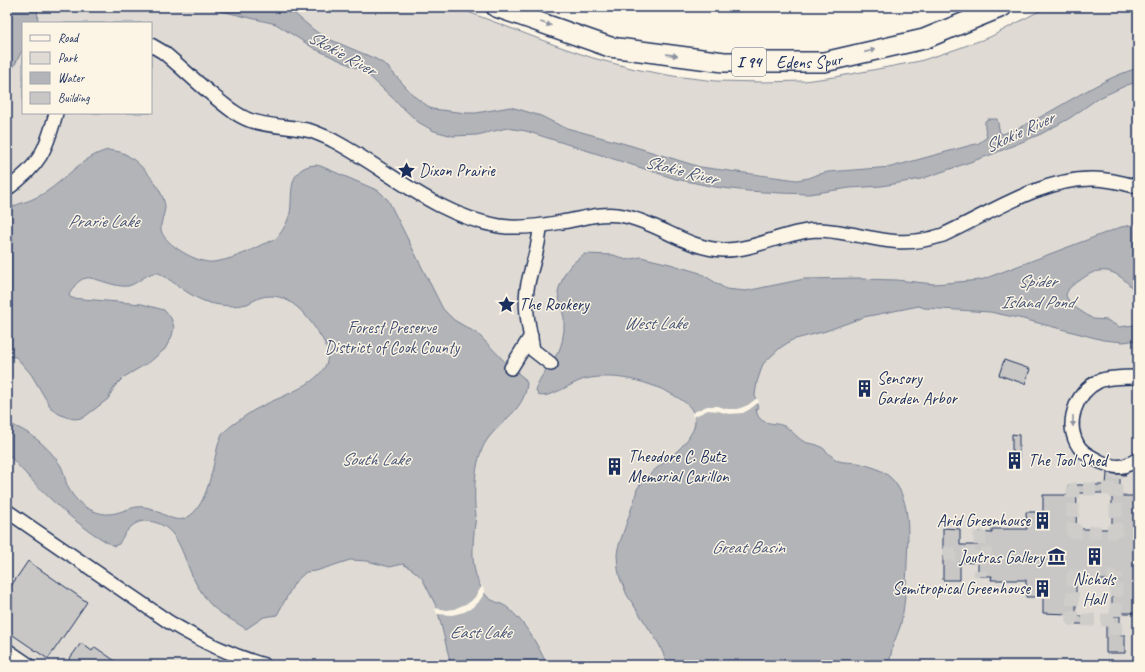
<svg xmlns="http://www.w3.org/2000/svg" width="1145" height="672" viewBox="0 0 1145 672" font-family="Caveat,sans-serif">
  <rect width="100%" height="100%" fill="#fcf5e5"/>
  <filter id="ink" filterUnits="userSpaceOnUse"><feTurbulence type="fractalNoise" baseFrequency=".025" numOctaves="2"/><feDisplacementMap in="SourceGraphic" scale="8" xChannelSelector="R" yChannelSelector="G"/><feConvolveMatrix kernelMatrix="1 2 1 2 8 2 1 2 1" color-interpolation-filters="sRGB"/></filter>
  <g filter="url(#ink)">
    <path fill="#dfdbd4" stroke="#7d8599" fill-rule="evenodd" d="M7,7h448l100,38 38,13 42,11 38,7 43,5 47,1 41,-1 31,-4 85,-16 34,-11 36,-13 57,-30h91v658h-1131zM23,23h128v90h-128z"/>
    <g fill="#b2b4b8" stroke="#767f94">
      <polygon points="7,7 37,7 38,23 23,23 23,49 13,68 7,96"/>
      <path d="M204,7h75l16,7 19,16 10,7 52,22 10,6 29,32 17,12 35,4h9l34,-6 8,2 23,7 22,11 66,18 71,22 97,13 12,-2 7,-3 12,-3 63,-5 88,-24 8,-6 -2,-9v-7l3,-2h9l3,14 3,1c48,-17 87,-52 135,-66v14l-11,3 -30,14 -27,19 -29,16 -48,20 -40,14 -32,11 -39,7 -32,2 -41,6 -29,-1 -32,-2 -33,-4 -39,-8 -150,-48 -19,-3 -30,7 -24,1 -19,-5 -16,-9 -53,-50 -50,-23 -39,-25z"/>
      <path d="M108,150c5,1 10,1 15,3 16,7 40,35 42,53 0,8 -5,16 -4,24 3,14 37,34 52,32 17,-2 33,-9 48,-17 6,-3 12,-3 16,-8 6,-6 11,-16 13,-24 3,-15 -3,-38 16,-46 5,-2 11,-3 17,0l56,24 9,9 55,109 11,11 24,14 31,32 15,12 3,5c-2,31 -34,40 -45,66 -7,17 -8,39 -7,57 0,3 1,6 1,9 -3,27 -8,55 9,79 5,8 16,8 23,14 17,14 30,37 39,57h-96l-14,-57 -15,-30 -9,-8 -10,-6 -13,3 -23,-6 -17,-1 -34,11 -10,1 -11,10 -18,33 -13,2 -18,12c-13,-9 -31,-17 -40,-30 -5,-8 -12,-17 -15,-26 -10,-22 -14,-49 -43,-52 -15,-1 -23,11 -29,23l-5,2c-42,-22 -76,-58 -107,-93v-30c23,8 41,23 54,43 3,6 4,13 6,19 7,16 21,27 38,29 15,1 26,-9 39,-7 15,1 29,19 44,10 17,-10 23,-41 27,-59 2,-8 3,-16 7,-23 2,-4 6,-6 9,-9 10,-7 20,-15 31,-20 23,-12 83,-29 61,-66 -14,-22 -34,-52 -64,-42 -4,2 -8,4 -12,6 -12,3 -25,2 -37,-1 -19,-5 -34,-20 -51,-30 -11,-2 -21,11 -31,13 -13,2 -35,-10 -42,-8 -9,2 -13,10 -17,17l2,3 71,6 22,6 7,8 3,9 -2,9 -7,13 -14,12 -27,16 -9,9 -7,13 -25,19 -9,1 -8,-2 -7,-3 -8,-6 -20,-34 -15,-17 -9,-1v-145c11,-9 16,-7 28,-13 27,-12 44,-41 73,-48z"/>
      <path d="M1138,224v73c-7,-13 -23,-29 -39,-26 -8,1 -14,6 -20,10 -6,4 -12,7 -13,15l4,7 6,5 17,11 14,1 12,7 15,-2 4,-3v18l-15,2 -20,-2 -80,-21 -33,-7 -66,-4 -5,-2 -55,11 -38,14 -34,9 -12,8 -17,16 -6,18 -2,13 3,14h-2c3,18 16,12 28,17 7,3 12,11 19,15 5,3 9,2 14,4 9,3 14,13 22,16 6,2 13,1 19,2 5,1 11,3 17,5 39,15 33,63 32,96 -1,21 -2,43 -7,63 -2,6 -5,12 -7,18 -2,7 -2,13 -5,20h-220l-9,-21 -32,-49 -7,-17 -2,-9 -1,-14 1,-7 16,-47 3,-12c15,-23 45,-34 56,-59 5,-12 0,-22 -10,-29 -26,-18 -66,-29 -98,-22 -12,3 -37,21 -47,16l-2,-5 4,-11 19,-28 3,-9 2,-12v-12l-6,-25 1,-5 6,-15 6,-8 9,-8 5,-3 29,1 12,5 15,-3 29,7 30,9 26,16 20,2 58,-12 56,-1 2,1 35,1 37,4 47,-4 140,-53z"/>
    </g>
    <g fill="#fcf5e5">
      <polygon points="757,398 759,402 750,409 743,413 729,414 718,411 708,410 693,417 692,413 707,406 718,406 727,409 738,409 748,405"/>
      <polygon points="482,586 485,592 484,594 478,603 470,609 464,612 452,615 437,614 435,608 447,610 454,609 470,602 475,597"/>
    </g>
    <g fill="#c8c7c6" stroke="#1b2f5e" fill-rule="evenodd">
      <polygon points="1004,360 1030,369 1025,384 999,375"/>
      <polygon points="1012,434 1019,435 1019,466 1012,466"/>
      <path d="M1107,473l9,1h10v1h-6v21h18v117h-26v-33h-36v36h18v8h-26v-10l-25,-1v-16h-17v-17h-35l1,-4h-14v-13l-18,-1v18h-17v-52l17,1v16h18v-13l14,1v-4h35l-1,-17h17v-17h26l-1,-10h38zM1077,493h35v36h-36z"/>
      <polygon points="28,561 87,602 48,659 7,631 7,592"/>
      <polygon points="1106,616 1120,616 1120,635 1125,635 1125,653 1106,653"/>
      <polygon points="81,643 92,651 95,647 121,665 65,665"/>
    </g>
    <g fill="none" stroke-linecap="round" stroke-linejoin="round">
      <g stroke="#cfcdca" stroke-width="13" stroke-dasharray="13 6" stroke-linecap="butt">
        <polyline points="980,532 980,576"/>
        <polyline points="1069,532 1116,532"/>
        <polyline points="1073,536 1073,489 1116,489"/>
        <polyline points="1116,536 1116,475"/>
        <polyline points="943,554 992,554"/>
        <polyline points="1073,573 1072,620 1116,620"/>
        <polyline points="1069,576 1116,577"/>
        <polyline points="1116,635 1116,573"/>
      </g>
      <defs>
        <g id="minor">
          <path d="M151,45l12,7c16,13 31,28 47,41 12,10 24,21 39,27 20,7 42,6 62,11 8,3 16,6 23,10 55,29 101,74 165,85 20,3 42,0 63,-4 20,-3 41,-11 62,-6 35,7 63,33 100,34 32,0 62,-19 94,-20 13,0 26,3 38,5 34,7 54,11 87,0 46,-21 99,-57 150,-56 15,0 31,4 45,8"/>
          <path d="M7,189c32,-23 39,-38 49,-76"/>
          <path d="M540,226c0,22 -10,42 -13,63 -3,20 3,42 6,61l18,14"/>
          <polyline points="511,368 531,336"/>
          <path d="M1138,377c-10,0 -30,0 -39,4 -24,12 -35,43 -20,66 5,7 14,11 22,15 16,7 23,6 37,-3"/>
          <path d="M7,511l162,111c30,18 61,33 95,43"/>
          <polyline points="7,650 29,665"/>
        </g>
        <g id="highway">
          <path id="s1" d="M496,7l114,40 114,15h100l100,-23 78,-32"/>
        </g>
      </defs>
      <use href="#minor" stroke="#1b2f5e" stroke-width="16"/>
      <use href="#highway" stroke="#1b2f5e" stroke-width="22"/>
      <use href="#minor" stroke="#fcf5e5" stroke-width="13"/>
      <use href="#highway" stroke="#fcf5e5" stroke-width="19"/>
    </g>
    <defs><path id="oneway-solid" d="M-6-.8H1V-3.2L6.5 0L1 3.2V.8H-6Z"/></defs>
    <g fill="#8c92a2">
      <use href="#oneway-solid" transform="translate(546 24) rotate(19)"/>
      <use href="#oneway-solid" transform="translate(870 51) rotate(-13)"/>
      <use href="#oneway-solid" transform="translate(672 55) rotate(8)"/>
      <use href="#oneway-solid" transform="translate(1073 421) rotate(90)"/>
    </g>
  </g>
  <defs>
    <symbol id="sight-bare" viewBox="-9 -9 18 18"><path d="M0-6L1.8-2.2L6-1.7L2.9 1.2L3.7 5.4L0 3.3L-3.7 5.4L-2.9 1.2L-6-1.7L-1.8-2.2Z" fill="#1b2f5e" stroke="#fcf5e5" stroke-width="2.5" paint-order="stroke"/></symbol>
    <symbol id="building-bare" viewBox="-9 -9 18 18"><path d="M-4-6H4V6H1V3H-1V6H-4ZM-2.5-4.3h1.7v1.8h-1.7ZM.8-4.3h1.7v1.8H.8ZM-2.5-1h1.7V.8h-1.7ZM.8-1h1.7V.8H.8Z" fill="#1b2f5e" stroke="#fcf5e5" stroke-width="2.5" paint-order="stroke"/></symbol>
    <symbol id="museum-bare" viewBox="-9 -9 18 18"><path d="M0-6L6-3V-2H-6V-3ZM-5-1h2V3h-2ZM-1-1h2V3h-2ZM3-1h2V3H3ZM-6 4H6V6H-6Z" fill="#1b2f5e" stroke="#fcf5e5" stroke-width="2.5" paint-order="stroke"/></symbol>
  </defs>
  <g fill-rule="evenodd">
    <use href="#sight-bare" x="394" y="158" width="25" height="25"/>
    <use href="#sight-bare" x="494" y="292" width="25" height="25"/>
    <use href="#building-bare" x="852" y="376" width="25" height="25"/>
    <use href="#building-bare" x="1002" y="448" width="25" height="25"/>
    <use href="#building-bare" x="602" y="454" width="25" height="25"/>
    <use href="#building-bare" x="1030" y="508" width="25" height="25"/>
    <use href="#museum-bare" x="1044" y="544" width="25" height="25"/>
    <use href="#building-bare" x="1082" y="544" width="25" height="25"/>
    <use href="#building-bare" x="1030" y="576" width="25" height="25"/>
  </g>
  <g text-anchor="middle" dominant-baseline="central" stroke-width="3" stroke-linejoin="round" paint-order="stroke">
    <rect fill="#fcf5e5" stroke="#5e6a86" stroke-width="1" x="732" y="48" width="34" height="28" rx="3"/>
    <g font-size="16" font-weight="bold" fill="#1b2f5e">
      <text x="749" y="62">I 94</text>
    </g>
    <g font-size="17" fill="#1b2f5e" stroke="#fcf5e5">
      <text stroke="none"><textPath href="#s1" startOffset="321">Edens Spur</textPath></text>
    </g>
    <g font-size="17" fill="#1b2f5e" stroke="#fcf5e5" text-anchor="start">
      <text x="419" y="170">Dixon Prairie</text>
      <text x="519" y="304">The Rookery</text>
      <text x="877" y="378">Sensory<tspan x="877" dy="20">Garden Arbor</tspan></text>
      <text x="628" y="456">Theodore C. Butz<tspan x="628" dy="20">Memorial Carillon</tspan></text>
      <text x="1028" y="460">The Tool Shed</text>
      <text x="1030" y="520" text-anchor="end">Arid Greenhouse</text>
      <text x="1044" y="557" text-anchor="end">Joutras Gallery</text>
      <text x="1094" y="579" text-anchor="middle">Nichols<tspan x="1094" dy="20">Hall</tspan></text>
      <text x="1030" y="588" text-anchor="end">Semitropical Greenhouse</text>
    </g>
    <g font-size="17" fill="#425176" stroke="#fcf5e5">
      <text x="392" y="327">Forest Preserve<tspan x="392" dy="20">District of Cook County</tspan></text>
    </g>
    <g font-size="18" font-style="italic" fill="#485779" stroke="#fcf5e5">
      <text transform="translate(342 53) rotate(29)">Skokie River</text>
      <text transform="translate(1019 132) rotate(-25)">Skokie River</text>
      <text transform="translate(681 170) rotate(14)">Skokie River</text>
      <text x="103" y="221">Prarie Lake</text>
      <text x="1037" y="281">Spider<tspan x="1037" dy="21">Island Pond</tspan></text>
      <text x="655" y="323">West Lake</text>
      <text x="375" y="459">South Lake</text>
      <text x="748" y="547">Great Basin</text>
      <text x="480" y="632">East Lake</text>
    </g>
  </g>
  <rect width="1145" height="672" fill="none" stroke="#fcf5e5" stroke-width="24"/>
  <rect x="12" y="12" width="1121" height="648" fill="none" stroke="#1b2f5e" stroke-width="1.5" filter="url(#ink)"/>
  <rect x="22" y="22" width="130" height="92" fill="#fcf5e5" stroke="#a2a6af"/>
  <rect x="30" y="35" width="20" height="6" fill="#fcf5e5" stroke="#a2a6af"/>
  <text x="58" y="42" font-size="12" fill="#1b2f5e">Road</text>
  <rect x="30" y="52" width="20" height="12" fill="#dfdbd4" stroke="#a2a6af"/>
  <text x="58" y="62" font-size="12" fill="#1b2f5e">Park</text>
  <rect x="30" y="72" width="20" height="12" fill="#b2b4b8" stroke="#a2a6af"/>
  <text x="58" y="82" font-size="12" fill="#1b2f5e">Water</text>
  <rect x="30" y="92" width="20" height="12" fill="#c8c7c6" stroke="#a2a6af"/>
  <text x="58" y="102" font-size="12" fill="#1b2f5e">Building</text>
</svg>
